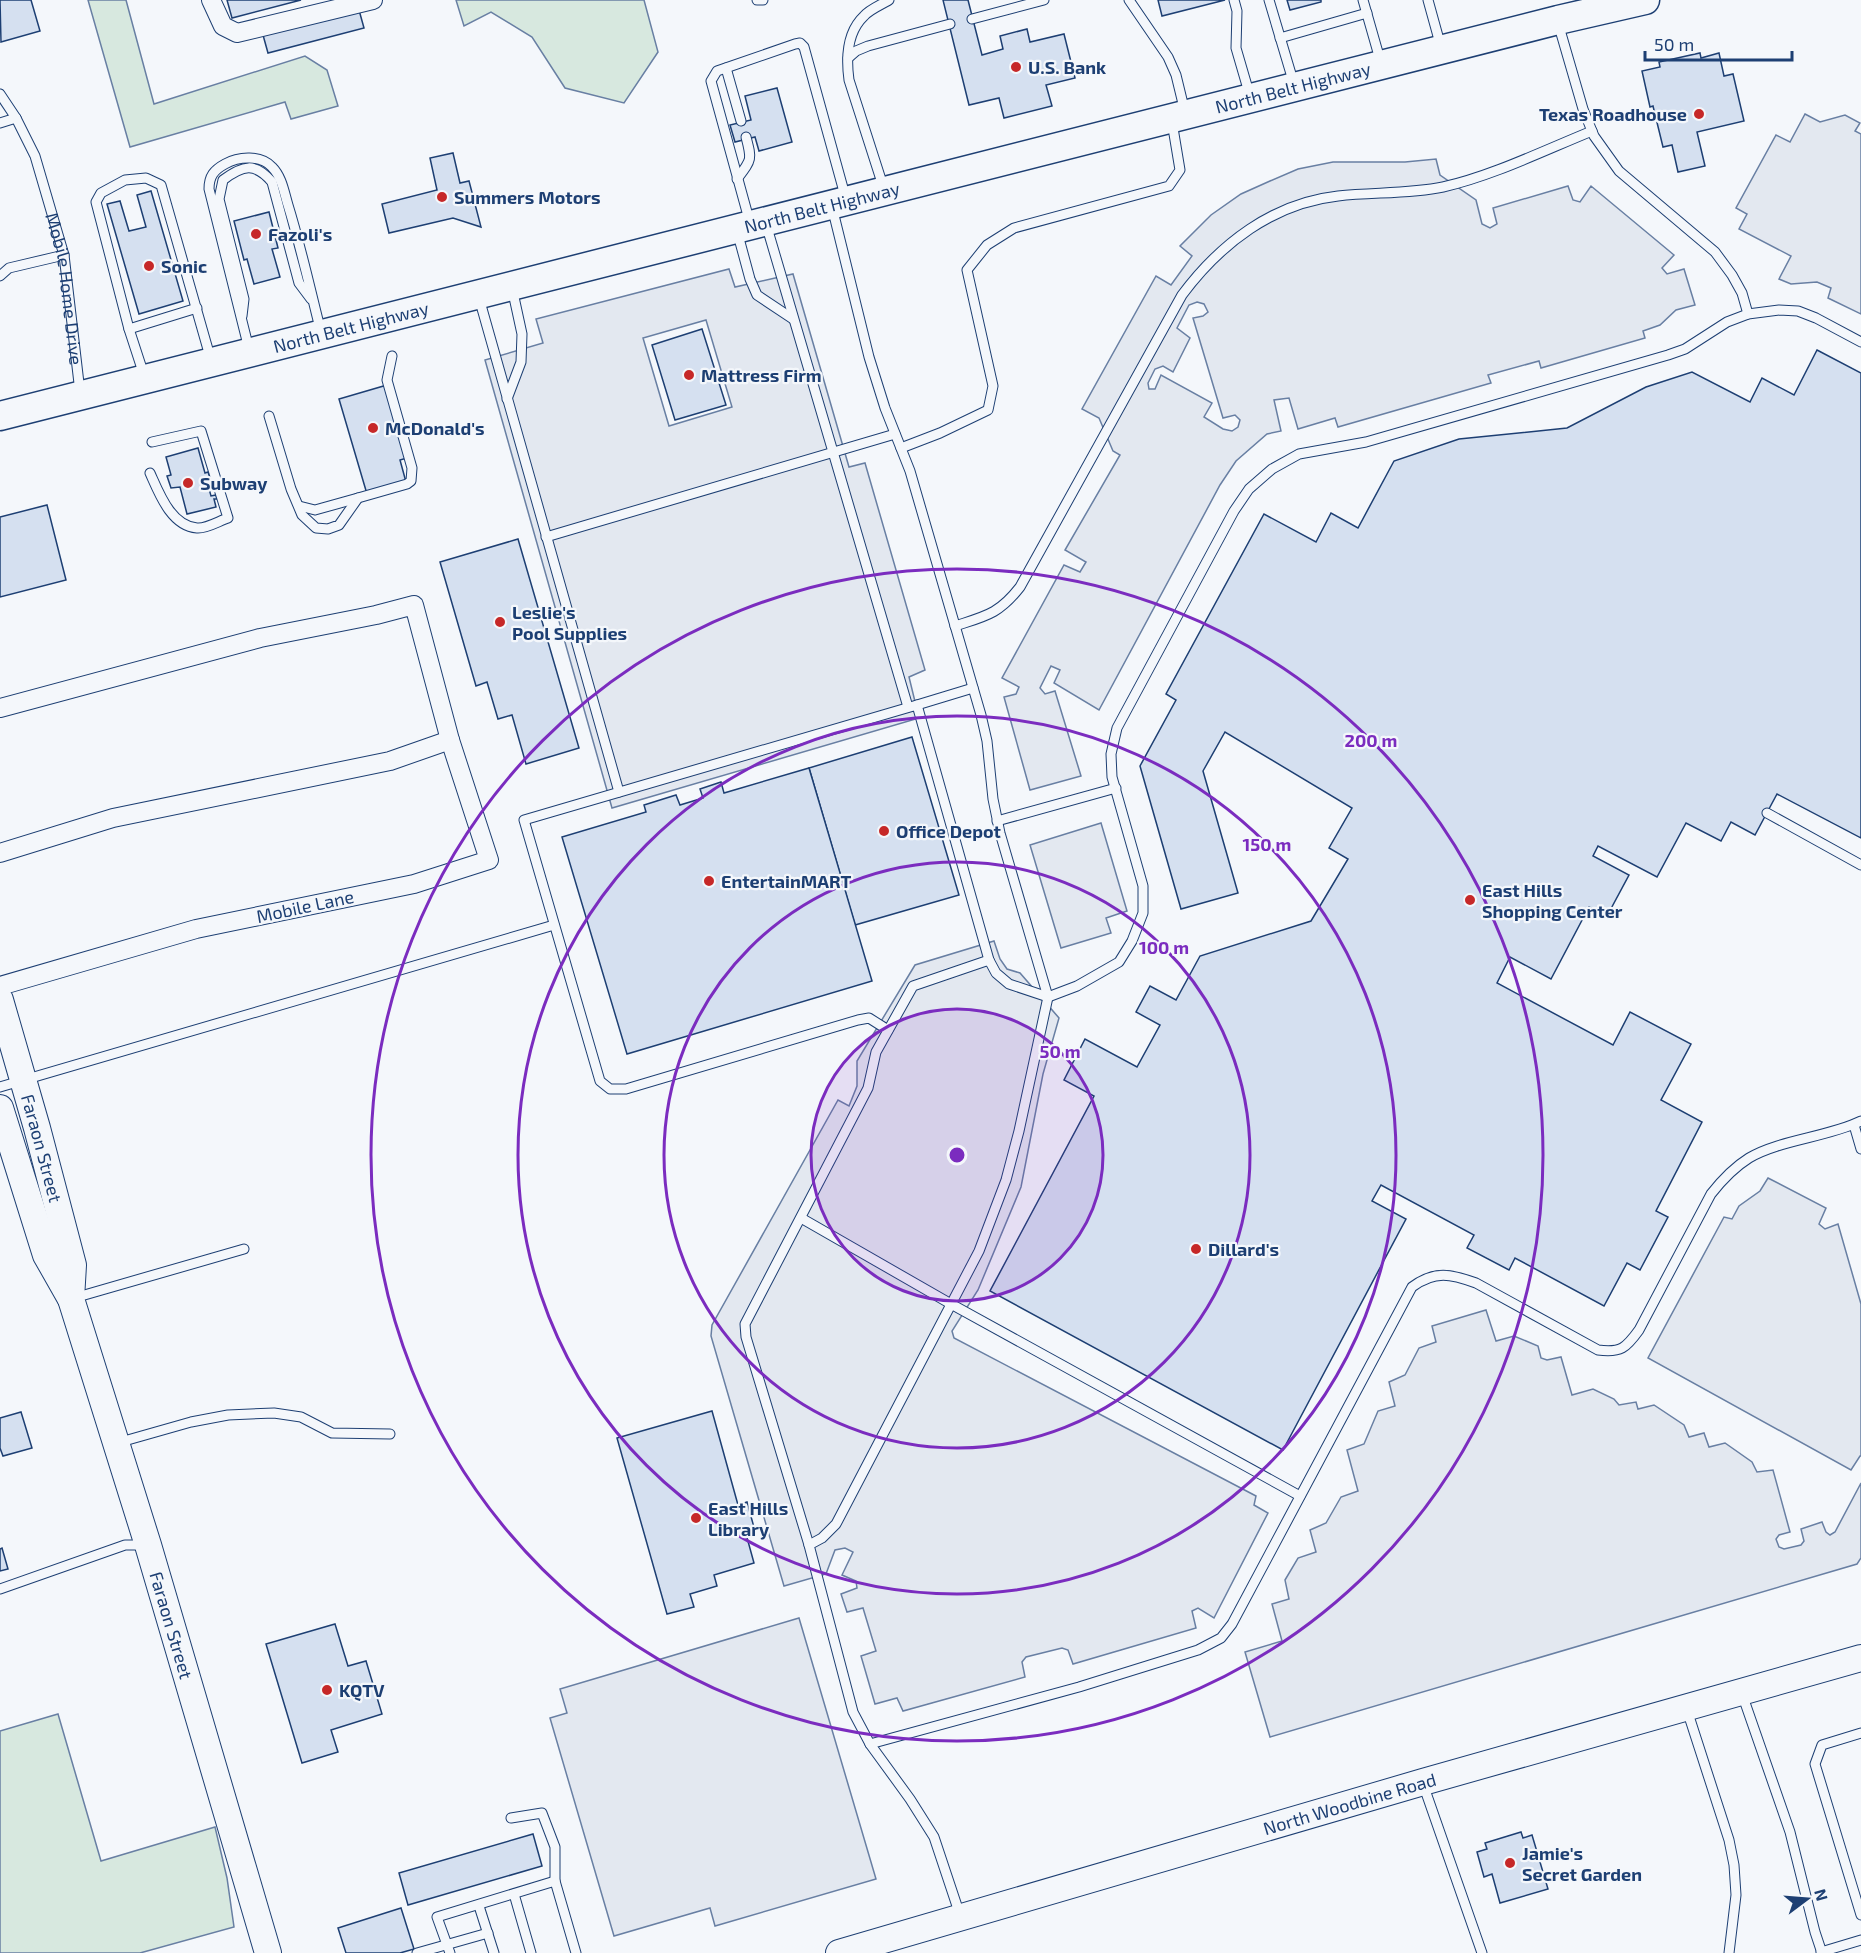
<svg xmlns="http://www.w3.org/2000/svg" width="1861" height="1953" viewBox="0 0 1861 1953" font-family="'Exo 2',sans-serif">
  <rect width="100%" height="100%" fill="#f4f7fb"/>
  <g fill="#d7e8df" stroke="#687fa3" stroke-width="1.5">
    <polygon points="88,0 126,0 154,104 305,56 327,70 338,106 291,119 285,102 130,147"/>
    <polygon points="456,0 644,0 658,52 624,103 565,88 532,37 491,12 464,26"/>
    <polygon points="58,1714 101,1861 215,1827 227,1878 234,1927 140,1953 0,1953 0,1731"/>
  </g>
  <g fill="#e3e8f0" stroke="#687fa3" stroke-width="1.5" fill-rule="evenodd">
    <polygon points="1805,114 1820,122 1845,115 1860,123 1855,131 1861,134 1861,314 1828,298 1831,288 1817,282 1791,284 1779,279 1791,256 1739,229 1747,214 1736,208 1776,135 1790,142"/>
    <path d="M1436,159l4,16 36,25 6,24 8,4 7,-4 -4,-16 75,-22 5,14 7,2 11,-16 83,69 -12,13 5,6 17,-5 11,36 -19,5 -16,15 -17,6 2,7 -104,30 -2,-7 -51,14 3,8 -153,44 -3,-9 -37,11 -9,-31 -15,2 7,31 -14,3 -31,27 -16,24 -121,225 -45,-27 6,-13 -9,-4 -11,22 5,6 10,-3 26,85 -51,14 -26,-93 12,-3 3,-7 -17,-9 62,-113 16,7 6,-10 -21,-12 55,-95 -7,-4 -14,-33 -17,-9 74,-133 15,9 21,-29 -12,-10 31,-31 30,-21 29,-13 28,-12 35,-7h72zM1197,302l7,2 4,8 -5,4 -10,2 30,100 12,-3 5,5 -2,7 -6,4 -9,-2 -19,-12 8,-14 -51,-28 -6,14h-6l-1,-6 7,-14 8,-3 10,6 17,-34 -13,-10 12,-23z"/>
    <path d="M729,269l6,18 58,-13 56,193 16,-4 60,207 -16,7 10,41 -307,90 -127,-448 58,-17 -7,-24zM706,320l26,87 -63,19 -26,-88z"/>
    <polygon points="1101,823 1127,911 1106,918 1111,933 1061,948 1030,845"/>
    <polygon points="994,941 1000,959 1007,969 1020,973 1059,1018 1043,1074 1021,1187 978,1290 952,1331 954,1338 1256,1496 1254,1505 1268,1513 1214,1618 1198,1608 1192,1611 1196,1628 1073,1664 1068,1650 1062,1648 1026,1657 1022,1662 1025,1677 903,1711 897,1698 875,1704 861,1656 876,1651 863,1608 847,1612 841,1594 857,1588 856,1581 842,1575 853,1552 845,1548 835,1550 826,1574 784,1586 711,1336 712,1325 838,1100 849,1106 857,1086 857,1061 915,965"/>
    <polygon points="1768,1178 1826,1208 1819,1224 1825,1229 1838,1224 1861,1304 1861,1456 1860,1456 1851,1470 1648,1358 1724,1217 1732,1219 1739,1206 1760,1191"/>
    <polygon points="1486,1310 1496,1341 1514,1336 1538,1346 1541,1358 1547,1360 1561,1357 1572,1395 1593,1389 1614,1399 1619,1405 1636,1402 1638,1409 1654,1405 1684,1425 1689,1437 1704,1433 1709,1447 1725,1443 1752,1462 1757,1472 1773,1470 1790,1532 1779,1535 1776,1539 1779,1547 1784,1549 1801,1545 1804,1541 1801,1529 1822,1522 1826,1532 1830,1535 1835,1532 1861,1483 1861,1558 1857,1564 1270,1737 1245,1652 1282,1641 1272,1604 1289,1599 1285,1580 1298,1558 1316,1552 1310,1530 1326,1523 1341,1497 1358,1491 1347,1450 1364,1444 1378,1411 1395,1406 1389,1382 1405,1375 1419,1348 1436,1342 1432,1326"/>
    <polygon points="799,1618 876,1879 715,1926 710,1908 614,1936 550,1718 567,1713 560,1689"/>
  </g>
  <g fill="#d5e0f0" stroke="#1d3f73" stroke-width="1.5">
    <polygon points="0,0 31,0 40,31 1,42"/>
    <polygon points="227,0 301,0 232,18"/>
    <polygon points="943,0 968,0 982,55 1003,49 1000,36 1027,29 1030,42 1064,34 1075,78 1046,85 1052,106 1004,118 999,98 969,105"/>
    <polygon points="1158,0 1225,0 1162,16"/>
    <polygon points="1287,0 1321,0 1321,2 1290,10"/>
    <polygon points="359,10 364,28 268,53 263,35"/>
    <polygon points="1700,53 1701,58 1719,53 1724,76 1733,74 1744,121 1697,132 1705,166 1678,172 1672,145 1663,147 1653,106 1650,107 1642,71 1660,67 1659,62"/>
    <polygon points="777,88 792,142 759,151 755,137 735,142 730,125 751,120 745,96"/>
    <polygon points="453,153 460,183 469,181 481,227 453,218 389,233 382,204 437,190 430,158"/>
    <polygon points="151,191 183,301 139,314 107,204 120,201 129,231 146,227 137,195"/>
    <polygon points="269,212 278,248 272,249 280,277 254,284 247,259 244,260 234,221"/>
    <polygon points="702,329 726,405 675,420 652,345"/>
    <polygon points="1817,350 1861,373 1861,838 1777,794 1755,835 1731,822 1721,841 1686,823 1657,877 1598,846 1593,856 1629,875 1607,916 1589,907 1551,979 1510,957 1497,983 1613,1045 1630,1012 1691,1044 1661,1100 1702,1122 1656,1211 1668,1217 1640,1270 1627,1263 1604,1306 1515,1258 1509,1270 1467,1248 1474,1235 1381,1185 1372,1201 1406,1219 1283,1450 990,1291 1094,1096 1064,1080 1085,1039 1137,1067 1160,1025 1136,1012 1150,986 1176,1000 1200,956 1311,921 1348,859 1329,848 1352,808 1225,732 1203,771 1238,893 1181,909 1140,766 1176,700 1166,694 1264,514 1316,542 1331,513 1358,528 1394,461 1459,439 1567,428 1646,387 1692,372 1750,402 1762,378 1794,395"/>
    <polygon points="387,385 407,458 400,460 406,482 367,494 339,399"/>
    <polygon points="198,448 205,473 208,472 210,478 206,478 211,496 216,495 217,499 214,499 216,507 187,514 180,487 171,488 167,476 171,475 166,457"/>
    <polygon points="47,505 66,580 0,597 0,517"/>
    <polygon points="518,539 579,748 526,764 512,715 498,719 487,682 476,686 440,562"/>
    <polygon points="912,737 959,895 855,925 809,768"/>
    <polygon points="809,768 872,981 627,1054 562,837 646,812 644,805 676,795 680,805 703,798 700,789 721,782 724,793"/>
    <polygon points="712,1411 738,1505 747,1502 755,1531 746,1534 754,1563 714,1575 717,1586 690,1594 694,1607 667,1614 617,1438"/>
    <polygon points="21,1412 32,1448 3,1456 0,1448 0,1418"/>
    <polygon points="2,1548 8,1569 0,1571 0,1549"/>
    <polygon points="335,1624 348,1666 366,1661 382,1714 331,1730 338,1752 302,1763 266,1644"/>
    <polygon points="1521,1832 1523,1838 1532,1835 1548,1889 1500,1903 1492,1874 1484,1877 1477,1852 1487,1849 1485,1843"/>
    <polygon points="533,1834 542,1866 408,1905 399,1873"/>
    <polygon points="401,1908 414,1949 400,1953 346,1953 338,1928"/>
  </g>
  <g fill="none" stroke-linecap="round" stroke-linejoin="round">
    <defs>
      <g id="lane">
        <polyline points="757,0 763,0"/>
        <polyline points="1129,0 1168,57 1176,75 1185,112"/>
        <polyline points="1234,0 1237,11 1236,48 1250,96"/>
        <polyline points="1269,0 1294,84"/>
        <polyline points="1363,0 1381,63"/>
        <polyline points="1428,0 1441,47"/>
        <polyline points="972,19 1044,0"/>
        <polyline points="1558,23 1583,109 1594,136 1619,171 1715,252 1732,275 1742,293 1748,314"/>
        <polyline points="1280,38 1367,13"/>
        <polyline points="848,58 856,51 868,46 950,24"/>
        <polyline points="726,68 741,121"/>
        <path id="s1" d="M0,94l16,24 19,38 29,99 16,137"/>
        <polyline points="0,123 16,118"/>
        <path d="M737,179c15,-20 15,-19 9,-42"/>
        <path d="M884,189l-35,-109c-3,-22 -2,-48 15,-64 6,-7 17,-11 25,-16"/>
        <polyline points="832,207 869,357 885,408 910,471 981,715 987,741 993,799 1000,833 1048,997 1019,1131 1006,1180 979,1251 836,1524 822,1538 809,1545 853,1712 870,1744 910,1799 934,1837 960,1915"/>
        <polyline points="750,223 711,81 717,71 795,44 800,43 804,47 846,199"/>
        <polyline points="766,224 908,707"/>
        <polyline points="737,231 750,279 757,295 793,319"/>
        <polyline points="0,276 9,268 64,255"/>
        <polyline points="479,298 619,792"/>
        <path d="M242,316l2,-17 -25,-100 4,-19c20,-15 32,-18 49,2l27,101 12,16"/>
        <polyline points="129,329 197,308"/>
        <path d="M249,349l-40,-160c0,-13 5,-19 16,-25 14,-8 36,-9 47,3 10,10 12,25 16,38 13,42 22,84 33,127"/>
        <polyline points="144,375 129,329 96,202 101,193 125,180 146,178 161,185 211,360"/>
        <polyline points="507,399 521,362 522,334 512,288"/>
        <polyline points="269,416 291,489 302,515 316,528 328,529 339,525 358,498 407,484 411,481 412,468 387,380 392,356"/>
        <polyline points="901,448 940,433 988,410 993,386 967,270 987,245 1014,228 1169,186 1180,170 1172,122"/>
        <path d="M150,473c9,20 21,53 47,55 9,1 22,-7 31,-10l-27,-87 -49,11"/>
        <polyline points="299,506 315,510 358,498"/>
        <polyline points="546,537 895,434"/>
        <path d="M955,626c31,-10 44,-12 65,-39l162,-292c38,-51 91,-92 156,-99 35,-4 71,-2 105,-9 49,-11 102,-37 149,-56"/>
        <polyline points="917,705 973,688"/>
        <polyline points="1767,813 1861,865"/>
        <polyline points="997,821 1116,788"/>
        <polyline points="888,1030 869,1018 858,1020 626,1089 610,1089 600,1081 524,820 917,705 989,960"/>
        <polyline points="0,1087 554,925"/>
        <polyline points="1854,1125 1861,1149"/>
        <polyline points="801,1218 951,1304 1300,1496"/>
        <polyline points="74,1298 244,1249"/>
        <polyline points="117,1443 191,1422 228,1415 274,1413 301,1417 332,1433 390,1434"/>
        <polyline points="809,1545 746,1337 745,1324 868,1088 876,1052 913,986 989,960 996,973 1009,984 1048,997 1077,986 1119,962 1132,941 1143,913 1143,886 1112,777 1111,754 1117,728 1234,511 1249,489 1272,469 1299,454 1366,442 1668,355 1685,349 1727,322 1748,314 1779,310 1798,311 1816,318 1861,342"/>
        <polyline points="0,1589 125,1545 146,1545"/>
        <polyline points="1742,1694 1790,1832 1815,1932 1822,1953"/>
        <polyline points="1687,1710 1729,1840 1734,1865 1736,1895 1729,1953"/>
        <polyline points="1861,1733 1822,1745 1815,1764 1861,1915"/>
        <path d="M870,1744l209,-57 119,-37 23,-12 11,-14 180,-337c23,-17 39,-13 64,-4l122,67c23,3 28,-2 41,-20l72,-136c11,-14 22,-26 38,-36 30,-18 79,-21 112,-37"/>
        <polyline points="1423,1784 1482,1953"/>
        <polyline points="511,1818 542,1813 555,1847 555,1881"/>
        <polyline points="514,1894 531,1953"/>
        <polyline points="479,1906 494,1953"/>
        <polyline points="1821,1952 1861,1940"/>
        <polyline points="417,1953 488,1933"/>
        <polyline points="450,1953 437,1917 555,1881 576,1953"/>
      </g>
      <g id="street">
        <polyline points="211,0 223,26 237,33 373,0"/>
        <polyline points="0,708 260,638 376,615 414,605 450,740 489,860 414,884 196,929 0,986"/>
        <polyline points="0,853 113,818 390,761 450,740"/>
      </g>
      <g id="secondary">
        <path id="s2" d="M0,1000l37,128 36,137 -2,34"/>
        <path id="s3" d="M0,1108l46,147 25,44 77,246 120,408"/>
        <path id="s4" d="M839,1953l584,-171 438,-124"/>
      </g>
      <g id="primary">
        <path id="s5" d="M0,416l1558,-396 87,-20"/>
      </g>
    </defs>
    <use href="#lane" stroke="#1d3f73" stroke-width="11"/>
    <use href="#street" stroke="#1d3f73" stroke-width="20"/>
    <use href="#secondary" stroke="#1d3f73" stroke-width="28"/>
    <use href="#primary" stroke="#1d3f73" stroke-width="31"/>
    <use href="#lane" stroke="#f4f7fb" stroke-width="9"/>
    <use href="#street" stroke="#f4f7fb" stroke-width="18"/>
    <use href="#secondary" stroke="#f4f7fb" stroke-width="26"/>
    <use href="#primary" stroke="#f4f7fb" stroke-width="28"/>
  </g>
  <circle cx="957" cy="1155" r="146" fill="#7b2cbf" fill-opacity=".12"/>
  <g fill="none" stroke="#7b2cbf" stroke-width="3">
    <circle cx="957" cy="1155" r="146"/>
    <circle cx="957" cy="1155" r="293"/>
    <circle cx="957" cy="1155" r="439"/>
    <circle cx="957" cy="1155" r="586"/>
  </g>
  <g fill="#c62828" stroke="#f4f7fb" stroke-width="2">
    <circle cx="1016" cy="67" r="6"/>
    <circle cx="1699" cy="114" r="6"/>
    <circle cx="442" cy="197" r="6"/>
    <circle cx="256" cy="234" r="6"/>
    <circle cx="149" cy="266" r="6"/>
    <circle cx="689" cy="375" r="6"/>
    <circle cx="373" cy="428" r="6"/>
    <circle cx="188" cy="483" r="6"/>
    <circle cx="500" cy="622" r="6"/>
    <circle cx="884" cy="831" r="6"/>
    <circle cx="709" cy="881" r="6"/>
    <circle cx="1470" cy="900" r="6"/>
    <circle cx="1196" cy="1249" r="6"/>
    <circle cx="696" cy="1518" r="6"/>
    <circle cx="327" cy="1690" r="6"/>
    <circle cx="1510" cy="1863" r="6"/>
  </g>
  <g text-anchor="middle" dominant-baseline="central" stroke-width="4.5" stroke-linejoin="round" paint-order="stroke">
    <g font-size="18" font-weight="bold" fill="#1d3f73" stroke="#f4f7fb" text-anchor="start">
      <text x="1028" y="67">U.S. Bank</text>
      <text x="1687" y="114" text-anchor="end">Texas Roadhouse</text>
      <text x="454" y="197">Summers Motors</text>
      <text x="268" y="234">Fazoli's</text>
      <text x="161" y="266">Sonic</text>
      <text x="701" y="375">Mattress Firm</text>
      <text x="385" y="428">McDonald's</text>
      <text x="200" y="483">Subway</text>
      <text x="512" y="612">Leslie's<tspan x="512" dy="21">Pool Supplies</tspan></text>
      <text x="896" y="831">Office Depot</text>
      <text x="721" y="881">EntertainMART</text>
      <text x="1482" y="890">East Hills<tspan x="1482" dy="21">Shopping Center</tspan></text>
      <text x="1208" y="1249">Dillard's</text>
      <text x="708" y="1508">East Hills<tspan x="708" dy="21">Library</tspan></text>
      <text x="339" y="1690">KQTV</text>
      <text x="1522" y="1853">Jamie's<tspan x="1522" dy="21">Secret Garden</tspan></text>
    </g>
    <g font-size="18" fill="#1d3f73" stroke="#f4f7fb">
      <text stroke="none"><textPath href="#s5" startOffset="1334">North Belt Highway</textPath></text>
      <text stroke="none"><textPath href="#s5" startOffset="848">North Belt Highway</textPath></text>
      <text stroke="none"><textPath href="#s1" startOffset="208">Mobile Home Drive</textPath></text>
      <text stroke="none"><textPath href="#s5" startOffset="362">North Belt Highway</textPath></text>
      <text transform="translate(305 906) rotate(-12)">Mobile Lane</text>
      <text stroke="none"><textPath href="#s2" startOffset="154">Faraon Street</textPath></text>
      <text stroke="none"><textPath href="#s3" startOffset="546">Faraon Street</textPath></text>
      <text stroke="none"><textPath href="#s4" startOffset="532">North Woodbine Road</textPath></text>
    </g>
  </g>
  <circle cx="957" cy="1155" r="9" fill="#7b2cbf" stroke="#f4f7fb" stroke-width="3"/>
  <g font-size="18" text-anchor="middle" font-weight="bold" fill="#7b2cbf" stroke="#f4f7fb" stroke-width="4.5" stroke-linejoin="round" paint-order="stroke">
    <text x="1371" y="747">200 m</text>
    <text x="1267" y="851">150 m</text>
    <text x="1164" y="954">100 m</text>
    <text x="1060" y="1058">50 m</text>
  </g>
  <g transform="translate(1807 1899) rotate(74)" stroke="#f4f7fb" stroke-width="4.5" paint-order="stroke">
  <path d="M0-4.5L10 22L0 15L-10 22Z" fill="#1d3f73"/>
  <text y="-9" font-size="16" font-weight="bold" text-anchor="middle" fill="#1d3f73">N</text>
  </g>
  <path d="M1645 51v9h147v-9" fill="none" stroke="#1d3f73" stroke-width="3"/>
  <text x="1654" y="51" font-size="18" fill="#1d3f73" stroke="#f4f7fb" stroke-width="4.5" paint-order="stroke">50 m</text>
</svg>
